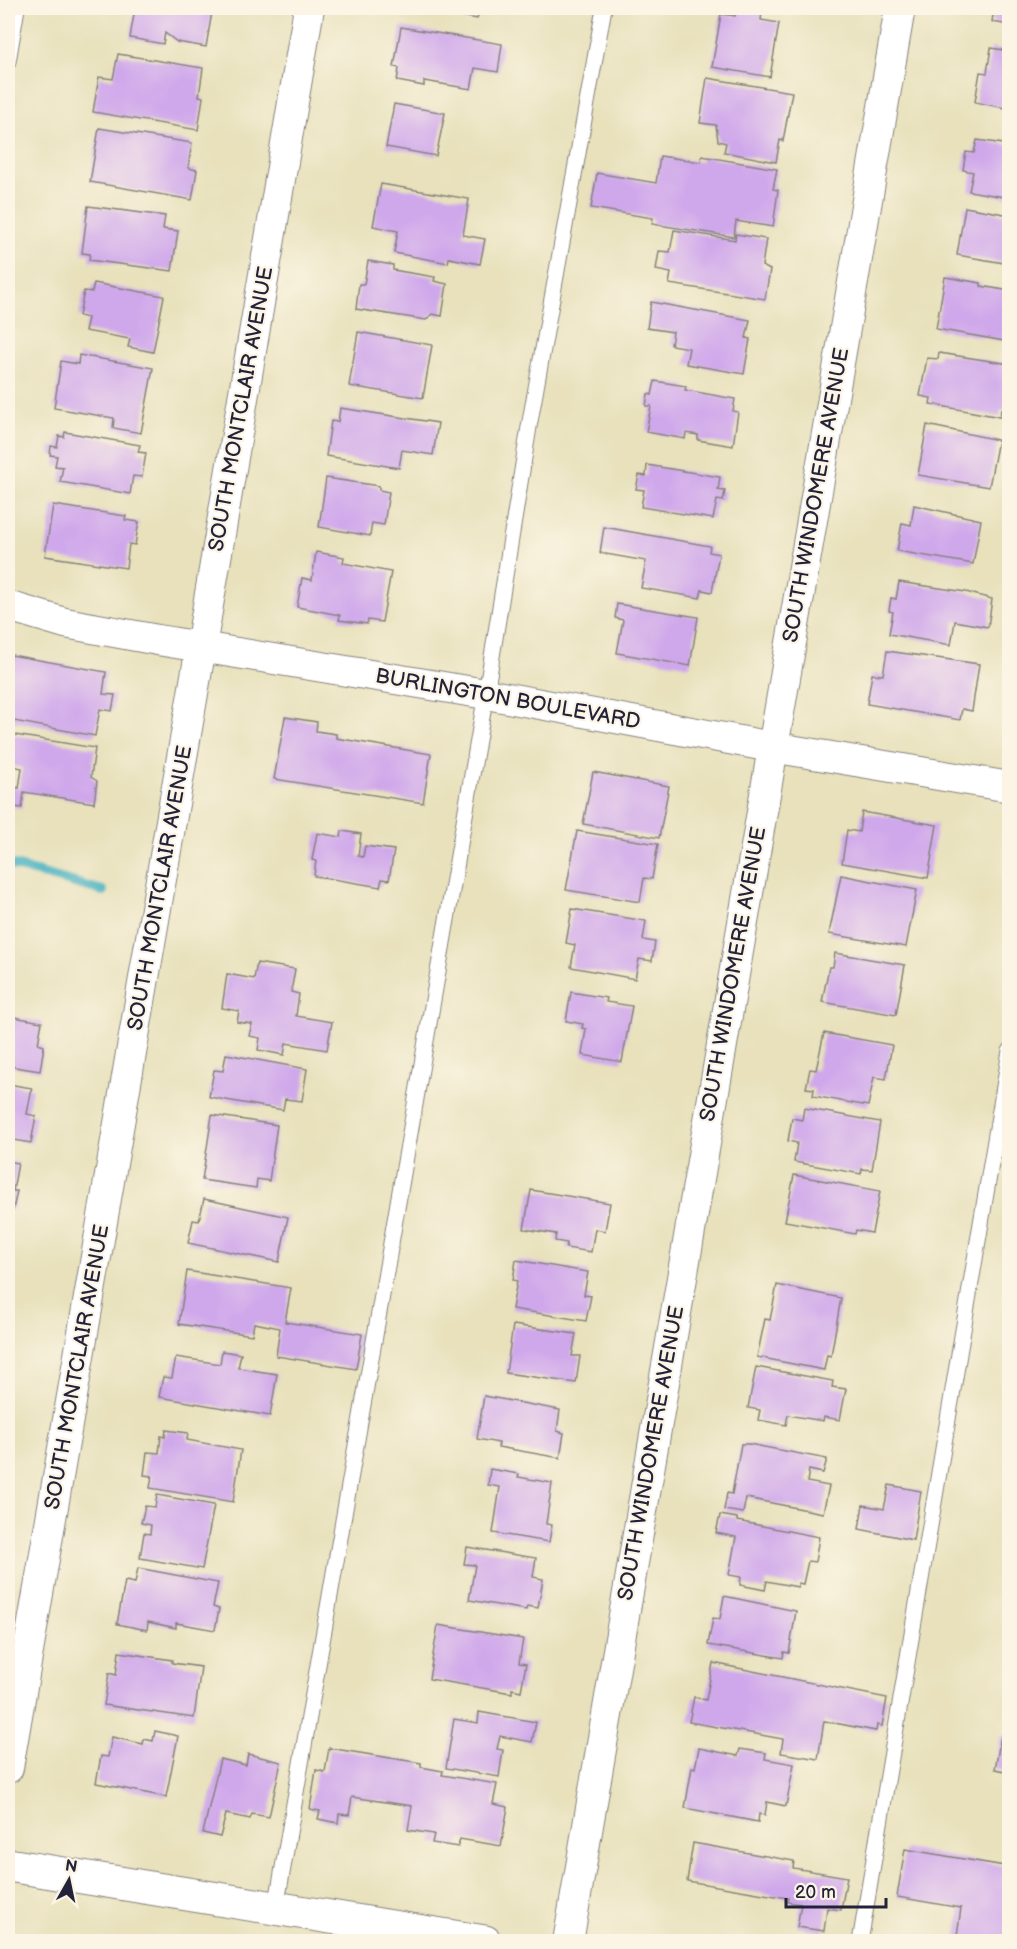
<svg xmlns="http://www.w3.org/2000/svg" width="1017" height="1949" viewBox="0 0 1017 1949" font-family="'Balsamiq Sans',sans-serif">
  <rect width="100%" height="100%" fill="#fcf5e5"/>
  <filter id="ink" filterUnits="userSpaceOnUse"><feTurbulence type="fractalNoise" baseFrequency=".0167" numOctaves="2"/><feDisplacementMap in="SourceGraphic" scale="12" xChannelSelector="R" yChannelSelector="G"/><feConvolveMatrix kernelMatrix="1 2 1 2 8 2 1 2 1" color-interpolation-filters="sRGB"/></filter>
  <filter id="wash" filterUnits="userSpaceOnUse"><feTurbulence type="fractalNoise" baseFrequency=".008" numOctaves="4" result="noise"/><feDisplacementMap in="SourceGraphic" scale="24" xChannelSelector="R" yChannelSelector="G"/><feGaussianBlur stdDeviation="1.35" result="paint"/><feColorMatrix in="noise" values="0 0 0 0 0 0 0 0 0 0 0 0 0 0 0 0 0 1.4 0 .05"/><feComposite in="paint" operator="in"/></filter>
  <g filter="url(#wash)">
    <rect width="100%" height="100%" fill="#e8e1bc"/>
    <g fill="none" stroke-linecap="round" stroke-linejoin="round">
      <polyline stroke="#43b0c0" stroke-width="10" points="8,864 103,891"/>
    </g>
    <g id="blocks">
      <g fill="#cfa7eb">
        <polygon points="135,8 220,8 219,13 212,12 206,47 177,42 165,33 163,44 130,38"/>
        <polygon points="420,8 480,8 477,19"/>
        <polygon points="994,8 1010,8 1010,25 992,22"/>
        <polygon points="736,9 762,13 761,20 779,23 770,77 712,67 721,14 735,16"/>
        <polygon points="401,27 502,44 498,72 475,68 471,89 424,81 424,86 397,81 399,68 394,67"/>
        <polygon points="991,48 1010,51 1010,109 975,102 980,72 987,73"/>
        <polygon points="118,54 203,68 199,96 203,97 198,130 93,112 99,77 113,79"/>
        <polygon points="707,78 792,92 783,141 780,140 776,162 724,152 726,143 718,141 716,125 700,123"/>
        <polygon points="394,104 445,113 436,156 386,147"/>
        <polygon points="99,128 192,143 188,168 197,170 192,200 90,182"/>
        <polygon points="977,140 1010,145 1010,198 969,191 973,172 963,170 966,152 974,153"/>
        <polygon points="660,156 701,162 702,156 777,169 773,189 778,190 773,227 736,221 734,237 652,224 653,218 591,208 597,173 656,183"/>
        <polygon points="381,184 469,199 463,235 485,239 480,264 449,258 448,263 394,253 398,231 373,226"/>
        <polygon points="88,206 165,216 163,229 178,231 172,271 89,260 90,254 82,253"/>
        <polygon points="965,207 1010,215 1010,264 957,255"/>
        <polygon points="674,230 735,240 736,234 766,239 762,266 770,270 765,299 669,284 671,273 656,270 659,251 670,252"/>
        <polygon points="368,261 393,265 393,270 435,277 434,281 447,284 442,316 432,314 426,320 356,309 359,284 364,284"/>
        <polygon points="945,277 981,283 981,286 1010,291 1010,342 936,329"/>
        <polygon points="94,283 164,296 153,352 128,347 130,339 85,331 88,318 79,316 84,291 92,292"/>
        <polygon points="651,302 750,320 746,338 750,339 744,374 686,364 689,348 671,345 673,332 647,328"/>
        <polygon points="358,332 432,345 423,398 349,386"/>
        <polygon points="939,353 1010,364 1008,378 1010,379 1010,412 1001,410 1000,417 930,404 931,398 920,396 927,358 938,359"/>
        <polygon points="79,355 153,368 141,433 113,428 114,418 54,408 61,361 78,364"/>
        <polygon points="655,381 686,386 685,390 735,399 733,411 738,412 733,446 698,440 698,435 686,433 685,439 646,432 651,406 646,406 648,394 652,395"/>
        <polygon points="340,408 438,423 433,455 402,450 399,468 326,456 331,421 338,422"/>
        <polygon points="927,425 998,440 989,487 918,475"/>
        <polygon points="65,432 140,445 138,452 146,453 142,477 133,476 130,494 60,482 63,467 55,466 57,456 50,455 51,446 57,447 59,436 64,437"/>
        <polygon points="647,465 720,477 718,490 725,491 723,501 717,500 713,519 641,507 644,490 636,489 639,475 646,476"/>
        <polygon points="326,478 379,486 379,490 389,492 384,525 372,523 370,536 319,527"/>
        <polygon points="53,505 126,516 125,520 139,522 135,545 129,544 126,568 45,556"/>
        <polygon points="914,505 981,520 973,564 897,551 902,523 911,525"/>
        <polygon points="604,527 710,546 709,552 719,554 712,592 702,590 700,598 641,588 646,561 600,553"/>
        <polygon points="316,552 344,557 343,563 391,572 382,622 368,620 367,624 339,620 340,615 297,607 302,578 312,580"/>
        <polygon points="899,582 966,592 992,599 988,627 955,621 951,645 889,634 893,612 889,611 891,598 896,599"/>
        <polygon points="617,604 698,617 690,666 617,653 623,620 615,618"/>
        <polygon points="887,651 979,664 972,711 962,709 960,720 867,704 872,674 883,675"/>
        <polygon points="11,655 106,672 103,694 115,695 112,711 100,709 95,736 8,720 8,676"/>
        <polygon points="285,717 317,722 316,731 336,734 336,738 431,754 423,803 274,779"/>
        <polygon points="9,734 95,748 91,777 97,781 94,803 24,792 22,808 8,806 8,786 19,788 22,768 8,765"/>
        <polygon points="593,772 669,786 659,838 583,824"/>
        <polygon points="862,812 937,825 928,878 842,863 847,830 859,832"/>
        <polygon points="342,831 361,834 358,856 363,857 365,846 394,850 389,880 382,879 380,887 314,876 316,861 312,860 317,833 341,837"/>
        <polygon points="577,831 658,844 652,879 644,878 640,902 566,890"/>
        <polygon points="841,875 917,890 906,947 829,934"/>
        <polygon points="572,909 646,921 643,940 655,942 652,961 639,959 635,979 571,967 575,945 566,943"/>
        <polygon points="835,953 905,965 896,1015 822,1002 829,967 833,967"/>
        <polygon points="257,963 295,969 291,992 299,994 296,1016 332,1022 327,1050 286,1043 284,1055 258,1050 260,1038 249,1036 252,1024 237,1022 239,1011 222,1008 227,974 254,979"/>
        <polygon points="571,992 607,998 606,1002 632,1006 622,1062 582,1055 586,1029 582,1028 583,1024 566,1021"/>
        <polygon points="8,1016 42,1022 38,1044 44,1046 40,1071 8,1066"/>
        <polygon points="824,1033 892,1045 886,1079 874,1077 868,1106 813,1096 814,1089 806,1088 810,1069 816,1070"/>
        <polygon points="226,1054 307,1069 302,1101 285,1099 283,1110 209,1097 214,1070 223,1071"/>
        <polygon points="8,1084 32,1088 27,1114 36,1116 31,1143 8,1139"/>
        <polygon points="804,1108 880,1122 872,1170 862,1169 861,1174 794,1162 797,1143 788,1141 792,1118 802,1120"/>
        <polygon points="212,1115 277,1125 269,1181 257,1179 256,1188 202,1180"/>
        <polygon points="8,1161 18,1163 13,1191 17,1191 13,1210 8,1209"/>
        <polygon points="794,1175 880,1191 872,1233 856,1230 855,1234 785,1221"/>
        <polygon points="531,1190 610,1203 605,1231 595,1229 591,1252 566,1248 567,1243 555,1241 556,1234 524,1229"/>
        <polygon points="204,1199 288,1217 279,1262 188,1243 193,1220 199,1221"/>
        <polygon points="516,1260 588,1272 584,1295 591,1296 586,1321 512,1309 517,1281 513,1280"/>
        <polygon points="187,1271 291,1288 285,1322 362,1334 356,1369 276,1356 280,1328 254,1323 252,1335 179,1324"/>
        <polygon points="777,1285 841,1298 831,1356 827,1355 824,1370 757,1357 765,1319 770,1320"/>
        <polygon points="513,1325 576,1334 572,1356 580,1356 576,1383 506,1373"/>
        <polygon points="222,1351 241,1354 238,1368 277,1374 270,1416 159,1397 163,1377 172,1378 176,1357 220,1364"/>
        <polygon points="756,1367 833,1381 832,1387 846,1389 840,1420 824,1417 823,1421 788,1415 786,1425 758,1420 760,1410 748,1408"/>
        <polygon points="484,1396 560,1410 557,1431 564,1433 560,1458 498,1447 499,1443 477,1439"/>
        <polygon points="166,1430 188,1433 187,1440 241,1450 233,1502 150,1488 152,1476 144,1475 147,1452 159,1453 161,1436 165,1437"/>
        <polygon points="741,1444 749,1444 827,1459 823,1473 809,1470 807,1482 829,1486 823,1513 746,1498 743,1513 724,1510 727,1493 732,1494"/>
        <polygon points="490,1469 519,1474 518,1477 552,1483 546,1524 552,1525 549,1542 493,1533 500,1487 488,1485"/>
        <polygon points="889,1485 921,1491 913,1540 859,1529 863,1505 884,1509"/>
        <polygon points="157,1495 214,1505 202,1569 140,1558 144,1533 150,1534 151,1525 141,1523 145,1506 155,1507"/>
        <polygon points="720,1515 737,1518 737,1521 819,1537 815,1562 808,1561 803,1584 798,1583 798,1587 767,1581 765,1590 740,1585 741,1577 729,1575 736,1537 716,1533"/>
        <polygon points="467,1547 536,1558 533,1577 543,1579 538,1608 527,1606 526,1610 469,1600 475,1565 464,1564"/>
        <polygon points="138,1568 218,1583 213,1607 219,1609 215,1630 176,1623 176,1628 148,1622 147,1630 117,1624 125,1581 135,1583"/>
        <polygon points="724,1596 796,1611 789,1653 784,1652 783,1658 708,1645 713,1618 720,1619"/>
        <polygon points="438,1625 523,1639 519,1663 526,1664 521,1691 512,1689 512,1693 429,1679"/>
        <polygon points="119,1652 172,1660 172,1663 201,1667 194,1718 104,1705 109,1673 116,1675"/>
        <polygon points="713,1663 887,1698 882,1726 877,1725 876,1731 824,1721 818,1759 781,1753 783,1739 689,1722 694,1697 706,1700"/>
        <polygon points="479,1712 536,1722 532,1742 500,1736 497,1749 503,1750 499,1777 446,1768 454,1719 478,1723"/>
        <polygon points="155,1731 178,1736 166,1797 96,1783 101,1756 108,1757 112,1737 143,1744 144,1739 153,1741"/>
        <polygon points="1001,1736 1010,1738 1010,1772 995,1769"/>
        <polygon points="329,1748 421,1763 421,1767 443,1771 442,1775 497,1784 493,1804 508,1807 501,1846 460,1839 458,1847 432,1843 434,1834 408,1830 412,1806 352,1797 349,1815 339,1814 338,1823 318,1819 320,1811 310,1809 316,1770 325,1772"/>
        <polygon points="699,1748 738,1756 740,1749 766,1753 765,1759 794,1764 786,1806 767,1802 765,1815 759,1814 758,1822 685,1808 692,1767 695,1768"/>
        <polygon points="248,1754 281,1762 269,1817 252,1814 250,1819 226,1814 220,1837 203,1833 220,1759 246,1765"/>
        <polygon points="693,1843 794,1861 793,1868 847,1877 841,1910 827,1908 824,1931 797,1927 801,1904 787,1902 788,1898 687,1881"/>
        <polygon points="905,1849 1010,1867 1010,1942 956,1942 961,1908 897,1897"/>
      </g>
    </g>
  </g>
  <g filter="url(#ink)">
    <use href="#blocks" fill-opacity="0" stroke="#85827c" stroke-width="1.5"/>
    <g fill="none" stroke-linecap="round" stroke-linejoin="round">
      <defs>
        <g id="lane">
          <polyline points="8,62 17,8"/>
          <polyline points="276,1908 486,694 529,427 604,8"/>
          <polyline points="860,1942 1010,1051"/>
        </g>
        <g id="street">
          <polyline points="8,606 65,623 158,640 486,694 772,747 1010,787"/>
          <polyline points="8,1768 201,647 309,8"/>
          <polyline points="568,1942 900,8"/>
        </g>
        <polyline id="secondary" points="8,1865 485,1942"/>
      </defs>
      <use href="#lane" stroke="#85827c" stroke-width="17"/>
      <use href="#street" stroke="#85827c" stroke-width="32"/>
      <use href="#secondary" stroke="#85827c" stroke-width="35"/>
      <use href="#lane" stroke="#fff" stroke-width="15"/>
      <use href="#street" stroke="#fff" stroke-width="30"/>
      <use href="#secondary" stroke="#fff" stroke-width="33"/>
    </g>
  </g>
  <g text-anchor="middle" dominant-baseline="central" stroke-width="4.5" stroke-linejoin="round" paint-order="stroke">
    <g font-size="21" fill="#22223b" stroke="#fcf5e5">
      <text transform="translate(241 409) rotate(-80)">SOUTH MONTCLAIR AVENUE</text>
      <text transform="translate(816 495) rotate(-80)">SOUTH WINDOMERE AVENUE</text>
      <text transform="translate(508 699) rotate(10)">BURLINGTON BOULEVARD</text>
      <text transform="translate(160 888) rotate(-80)">SOUTH MONTCLAIR AVENUE</text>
      <text transform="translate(733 974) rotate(-80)">SOUTH WINDOMERE AVENUE</text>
      <text transform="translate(77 1367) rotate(-80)">SOUTH MONTCLAIR AVENUE</text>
      <text transform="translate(651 1453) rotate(-80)">SOUTH WINDOMERE AVENUE</text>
    </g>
  </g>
  <rect width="1017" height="1949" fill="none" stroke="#fcf5e5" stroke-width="30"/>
  <g transform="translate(69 1880) rotate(9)" stroke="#fcf5e5" stroke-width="4.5" paint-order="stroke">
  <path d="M0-4.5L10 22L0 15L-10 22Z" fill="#22223b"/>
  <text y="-9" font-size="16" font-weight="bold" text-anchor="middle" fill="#22223b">N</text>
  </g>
  <path d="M786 1898v9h100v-9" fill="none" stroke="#22223b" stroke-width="3"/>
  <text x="795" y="1898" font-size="18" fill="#22223b" stroke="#fcf5e5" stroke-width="4.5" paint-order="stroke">20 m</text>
</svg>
